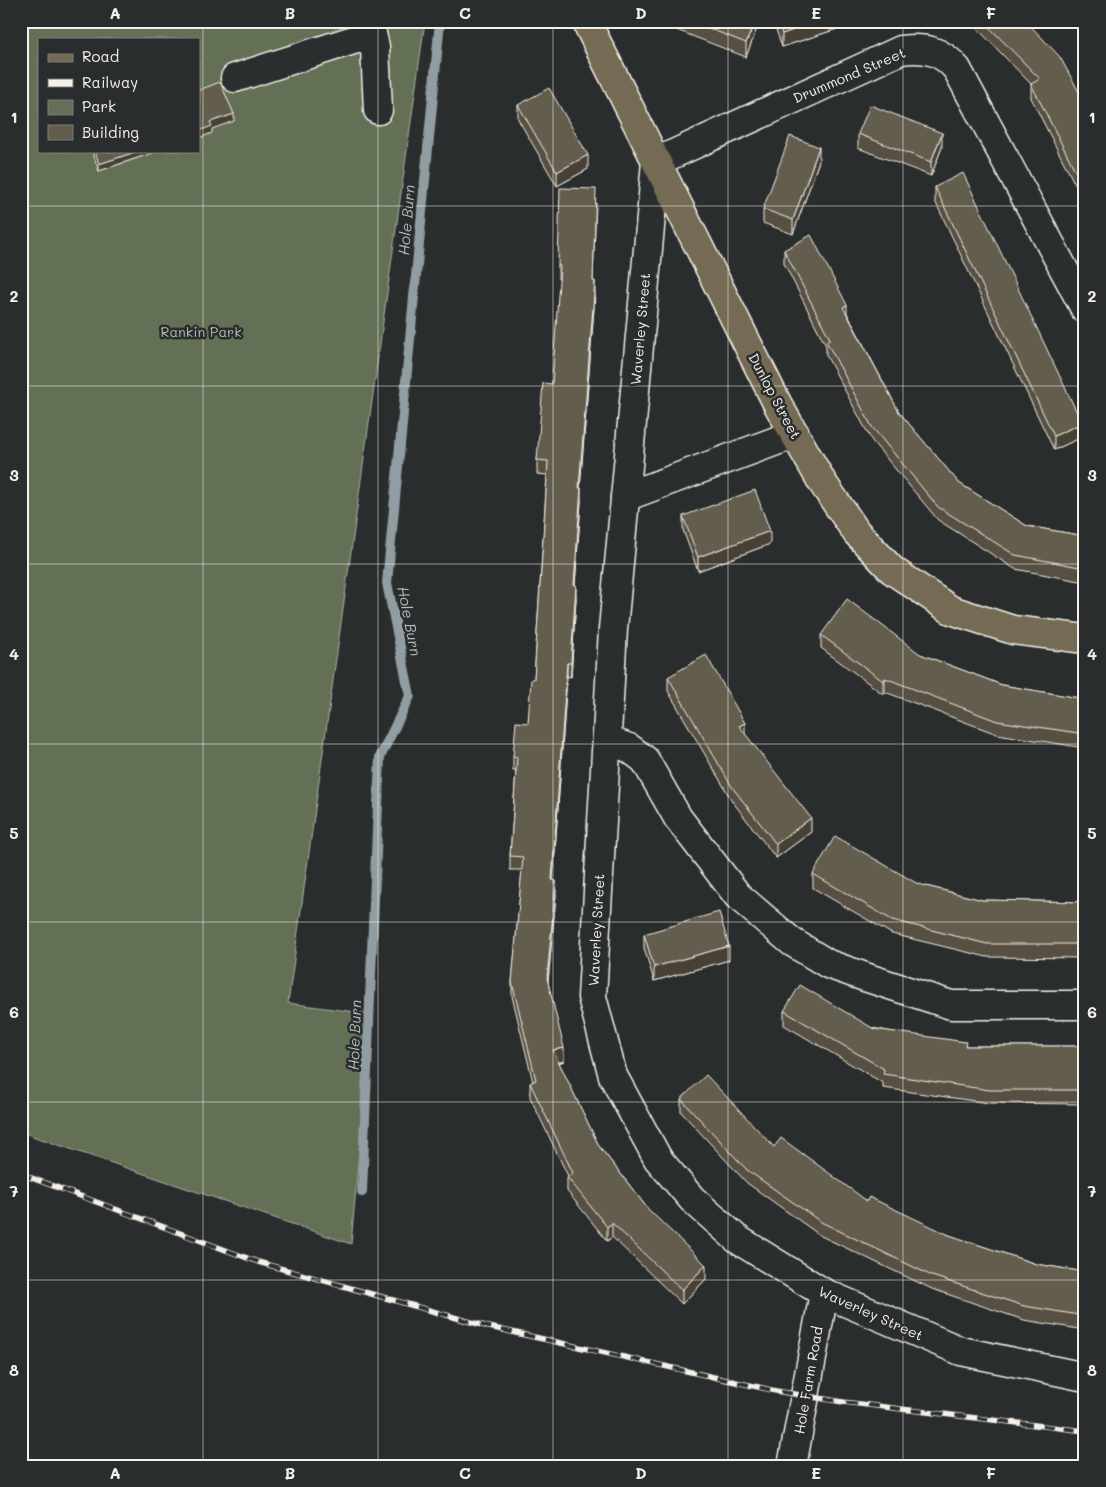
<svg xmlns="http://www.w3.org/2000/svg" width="1106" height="1487" viewBox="0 0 1106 1487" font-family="Mali,sans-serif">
  <rect width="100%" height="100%" fill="#2a2d2e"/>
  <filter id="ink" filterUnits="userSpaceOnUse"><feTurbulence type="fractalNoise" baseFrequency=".02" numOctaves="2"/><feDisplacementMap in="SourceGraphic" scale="10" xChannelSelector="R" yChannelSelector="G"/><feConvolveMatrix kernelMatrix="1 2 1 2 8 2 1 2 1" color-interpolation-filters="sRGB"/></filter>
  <g filter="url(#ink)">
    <path fill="#637057" stroke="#acb0a0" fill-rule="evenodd" d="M21,21h404l-137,982 83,11 -20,230 -316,-107 -14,-6zM39,39h160v112h-160z"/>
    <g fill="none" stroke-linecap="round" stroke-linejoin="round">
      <polyline stroke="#919da2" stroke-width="10" points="362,1192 380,757 410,696 387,583 440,21"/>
      <defs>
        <g id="minor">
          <polyline points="369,21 375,47 378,110"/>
          <polyline points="235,78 372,34"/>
          <path d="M1085,309l-128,-240c-16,-19 -32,-22 -56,-19l-245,112 -43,467 -21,368 21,79 45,83 34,40 45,40 87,54 137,58 124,26"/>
          <polyline points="625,497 795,434"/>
          <polyline points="607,740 629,748 645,760 678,818 738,896 792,942 828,964 868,978 951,1005 1085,1005"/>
          <polyline points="792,1466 824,1293"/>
        </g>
        <polyline id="major" points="586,21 778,405 822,482 857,533 892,570 951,610 1013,630 1085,639"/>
      </defs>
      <use href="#minor" stroke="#f4f1e8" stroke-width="31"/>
      <use href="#major" stroke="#f4f1e8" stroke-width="31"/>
      <use href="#minor" stroke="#2a2d2e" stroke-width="28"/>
      <use href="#major" stroke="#746b52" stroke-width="28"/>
      <defs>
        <polyline id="rail" points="21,1174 258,1262 489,1327 776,1391 843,1402 1085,1431"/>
      </defs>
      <use href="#rail" stroke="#f4f1e8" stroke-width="5.5"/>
      <use href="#rail" stroke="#2a2d2e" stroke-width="4" stroke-dasharray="11" stroke-linecap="butt"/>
    </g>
    <g fill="#565042" stroke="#f4f1e8">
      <polygon points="674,21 757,21 757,28 746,57 674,29"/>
      <polygon points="773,21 855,21 855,23 782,47"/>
      <polygon points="970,21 1026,21 1085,103 1085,204 1031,98 1031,84"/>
      <polygon points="518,105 588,169 557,186 518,119"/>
      <polygon points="858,134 942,147 931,176 858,148"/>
      <polygon points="92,151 158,151 99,171"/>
      <polygon points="819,161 793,234 763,223 763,209"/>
      <polygon points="935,187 1082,437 1054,450 935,201"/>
      <polygon points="596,203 593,281 595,295 580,488 581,502 575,585 576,599 571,677 567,676 553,880 556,895 548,982 564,1061 559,1063 599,1146 648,1209 706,1279 682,1304 612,1237 607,1241 567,1191 567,1177 568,1176 530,1097 530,1083 533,1082 512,996 512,982 522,870 510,870 510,856 516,770 513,770 513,756 528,723 534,679 547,475 537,474 537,460 552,384 560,279 558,279 558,265"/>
      <polygon points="784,250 847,313 899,412 959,483 1027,526 1085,536 1085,582 1015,569 938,520 872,441 826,355 826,346 784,263"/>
      <polygon points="683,516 770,544 698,571 683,530"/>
      <polygon points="821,635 920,654 1002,685 1085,699 1085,748 997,734 885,692 883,694 821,648"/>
      <polygon points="668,677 745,734 811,832 776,858 732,801 668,691"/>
      <polygon points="813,874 918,884 982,900 1085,902 1085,958 987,957 892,934 813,888"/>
      <polygon points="644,934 729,960 654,981 644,948"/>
      <polygon points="784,1011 966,1046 1085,1046 1085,1104 989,1103 883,1088 883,1083 784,1025"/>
      <polygon points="681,1099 774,1147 867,1201 949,1235 1036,1264 1085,1272 1085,1330 1024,1320 932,1289 821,1236 747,1183 681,1112"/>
    </g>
    <g fill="#464136" stroke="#f4f1e8">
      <polygon points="755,21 757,21 757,28 746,57 746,43"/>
      <polygon points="819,21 855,21 855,23 782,47 782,34"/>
      <polygon points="234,114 234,121 212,129 212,133 199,138 199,131 210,122"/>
      <polygon points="942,133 942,147 931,176 931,162"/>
      <polygon points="819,147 819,161 793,234 793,220"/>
      <polygon points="138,151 158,151 99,171 99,164"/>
      <polygon points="588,155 588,169 557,186 557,172"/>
      <polygon points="595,281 595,295 579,502 579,488"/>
      <polygon points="847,305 847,319 843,307"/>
      <polygon points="1082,423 1082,437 1054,450 1054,436"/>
      <polygon points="581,488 581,502 574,599 574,585"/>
      <polygon points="770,531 770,544 698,571 698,557"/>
      <polygon points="576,585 576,599 571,677 571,663"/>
      <polygon points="567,663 567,676 552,894 552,880"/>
      <polygon points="885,678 885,692 883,694 883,681"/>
      <polygon points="745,723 745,736 739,726"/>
      <polygon points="811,818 811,832 776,858 776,844"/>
      <polygon points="556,881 556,895 547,992 547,978"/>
      <polygon points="729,946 729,960 654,981 654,967"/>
      <polygon points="564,1048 564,1061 553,1064 553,1050"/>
      <polygon points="612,1223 612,1237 607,1241 607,1227"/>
      <polygon points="706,1265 706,1279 682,1304 682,1290"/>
      <polygon points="22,1451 22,1466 21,1466 21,1452"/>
    </g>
    <g fill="#645d4d" stroke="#f4f1e8">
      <polygon points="690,21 755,21 746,43"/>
      <polygon points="778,21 819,21 782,34"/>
      <polygon points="983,21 1026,21 1060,57 1085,103 1085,190 1031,84 1040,79"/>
      <polygon points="220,82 234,114 210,122 212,126 199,131 199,90"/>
      <polygon points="549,88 588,155 557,172 518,105"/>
      <polygon points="870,105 942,133 931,162 858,134"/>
      <polygon points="790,136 819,147 793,220 763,209"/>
      <polygon points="95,151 138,151 99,164"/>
      <polygon points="963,173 1082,423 1054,436 935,187"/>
      <polygon points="560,188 596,189 593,281 595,281 579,488 581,488 574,585 576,585 571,663 567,663 552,880 556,881 547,978 564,1048 553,1050 599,1146 648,1209 706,1265 682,1290 612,1223 607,1227 567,1177 573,1173 530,1083 536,1080 512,982 523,857 510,856 517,757 513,756 516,722 528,723 531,679 534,679 548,461 537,460 543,383 552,384 560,266 558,265"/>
      <polygon points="811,235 847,305 843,307 899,412 959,483 1027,526 1085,536 1085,568 1015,555 938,507 872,427 826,341 830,339 784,250"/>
      <polygon points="755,490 770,531 698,557 683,516"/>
      <polygon points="847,599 920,654 1002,685 1085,699 1085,734 997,721 885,678 883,681 821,635"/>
      <polygon points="706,655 745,723 739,726 811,818 776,844 732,787 668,677"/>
      <polygon points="835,836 918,884 982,900 1085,902 1085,944 987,944 892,920 813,874"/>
      <polygon points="719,912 729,946 654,967 644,934"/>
      <polygon points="800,985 874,1029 966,1042 965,1046 1085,1046 1085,1090 989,1090 883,1074 884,1069 784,1011"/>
      <polygon points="706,1075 774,1147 781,1138 867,1201 869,1197 949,1235 1036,1264 1085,1272 1085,1316 1024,1306 932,1276 821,1222 747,1170 681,1099"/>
    </g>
  </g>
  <path fill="none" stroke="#f4f1e8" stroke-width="1" stroke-opacity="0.55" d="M203,21v1445M378,21v1445M553,21v1445M728,21v1445M903,21v1445M21,206h1064M21,386h1064M21,564h1064M21,744h1064M21,922h1064M21,1102h1064M21,1280h1064"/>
  <g text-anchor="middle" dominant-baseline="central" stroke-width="5" stroke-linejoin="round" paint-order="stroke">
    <g font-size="14" fill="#f4f1e8" stroke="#2a2d2e">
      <text transform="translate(849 75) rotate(-23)">Drummond Street</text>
      <text transform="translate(640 329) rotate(-85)">Waverley Street</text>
      <text transform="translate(775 396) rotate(62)">Dunlop Street</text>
      <text transform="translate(596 930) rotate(-87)">Waverley Street</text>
      <text transform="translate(871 1313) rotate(24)">Waverley Street</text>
      <text transform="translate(808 1380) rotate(-80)">Hole Farm Road</text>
    </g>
    <g font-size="14" fill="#b3b7a7" stroke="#2a2d2e">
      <text x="201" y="331">Rankin Park</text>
    </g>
    <g font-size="15" font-style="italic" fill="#b2b9b9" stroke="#2a2d2e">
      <text transform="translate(406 220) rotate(-85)">Hole Burn</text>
      <text transform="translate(410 621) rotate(79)">Hole Burn</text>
      <text transform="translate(354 1035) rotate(-88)">Hole Burn</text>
    </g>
  </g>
  <rect width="1106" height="1487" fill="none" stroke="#2a2d2e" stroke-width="55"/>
  <rect x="38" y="38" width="162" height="115" fill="#2a2d2e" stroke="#7b7b78"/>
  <rect x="48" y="54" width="25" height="8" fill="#746b52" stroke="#7b7b78"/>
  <text x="82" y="62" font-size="15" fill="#f4f1e8">Road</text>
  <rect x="48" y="79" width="25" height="8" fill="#f4f1e8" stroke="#7b7b78"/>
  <text x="82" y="88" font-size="15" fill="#f4f1e8">Railway</text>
  <rect x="48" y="100" width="25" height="15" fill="#637057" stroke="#7b7b78"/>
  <text x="82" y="112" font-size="15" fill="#f4f1e8">Park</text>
  <rect x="48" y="125" width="25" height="15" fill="#645d4d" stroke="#7b7b78"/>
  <text x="82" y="138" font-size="15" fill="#f4f1e8">Building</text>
  <rect x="28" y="28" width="1050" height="1432" fill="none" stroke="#f4f1e8" stroke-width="2"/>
  <g font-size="16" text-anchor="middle" font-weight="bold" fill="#f4f1e8">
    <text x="115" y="19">A</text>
    <text x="290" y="19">B</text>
    <text x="465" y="19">C</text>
    <text x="641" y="19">D</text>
    <text x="816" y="19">E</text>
    <text x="991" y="19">F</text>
    <text x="14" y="123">1</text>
    <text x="1092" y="123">1</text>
    <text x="14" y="302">2</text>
    <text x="1092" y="302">2</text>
    <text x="14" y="481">3</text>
    <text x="1092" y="481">3</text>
    <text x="14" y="660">4</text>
    <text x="1092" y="660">4</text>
    <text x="14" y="839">5</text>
    <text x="1092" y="839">5</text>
    <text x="14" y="1018">6</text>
    <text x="1092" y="1018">6</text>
    <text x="14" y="1197">7</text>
    <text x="1092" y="1197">7</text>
    <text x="14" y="1376">8</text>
    <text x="1092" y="1376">8</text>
    <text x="115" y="1479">A</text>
    <text x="290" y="1479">B</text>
    <text x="465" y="1479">C</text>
    <text x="641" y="1479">D</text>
    <text x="816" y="1479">E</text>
    <text x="991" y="1479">F</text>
  </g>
</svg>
